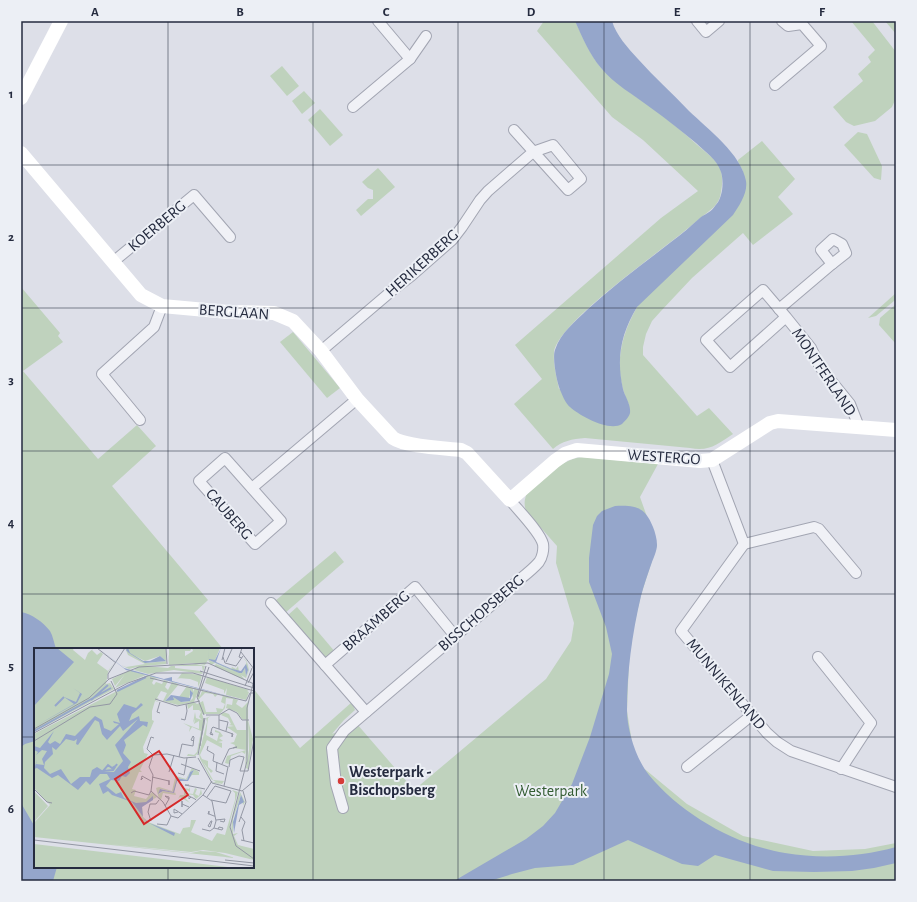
<svg xmlns="http://www.w3.org/2000/svg" width="917" height="902" viewBox="0 0 917 902" font-family="'Alegreya Sans',sans-serif">
  <rect width="100%" height="100%" fill="#dddfe8"/>
  <g fill="#bfd2bd">
    <path d="M544,21h31c7,14 16,36 27,48 17,17 38,30 57,44 12,9 24,19 35,29 7,7 17,13 23,21 6,8 6,19 4,29 -1,13 -12,19 -22,27 -27,25 -143,103 -145,134 -1,12 3,25 5,36l70,16c-16,-34 -10,-66 8,-98l106,-136 -5,-9v-2l24,-19 33,38 -17,18 15,17 -40,31 -10,-12 -51,45 -31,33 -9,10 -6,13 -3,13v8l54,61 12,-8 24,26c-15,10 -24,18 -43,14l-105,-10c-13,1 -23,3 -32,11l-39,-45 28,-25 -27,-34 146,-127 37,-27 -55,-51 -31,-23 -75,-86z"/>
    <polygon points="851,21 872,21 896,52 896,98 892,107 875,121 854,126 846,122 833,107 863,81 858,74 871,62 868,57 875,50"/>
    <polygon points="885,21 896,21 896,34"/>
    <polygon points="282,66 299,86 287,96 270,76"/>
    <polygon points="304,91 315,103 302,114 292,101"/>
    <polygon points="320,109 343,135 330,146 308,120"/>
    <polygon points="858,132 867,134 882,166 881,180 874,178 844,145"/>
    <polygon points="378,168 395,187 361,216 356,210 368,199 373,199 373,190 368,188 362,182"/>
    <path d="M21,287l39,46 -2,3 5,6 -40,29 75,88 39,-34 19,21 -44,40 96,114 -14,13 29,36h-188v218h218v-179l47,60 52,-46 3,8 -11,10 -12,14 25,-10 57,66 132,-111 25,-38 3,-18 -18,-60 1,-17 -31,-35c-2,-6 -2,-11 1,-18 17,-14 32,-33 55,-36l76,7 -18,33 17,48 -16,50 -7,31 -5,34 -2,51 8,50 52,43 56,32 70,15 52,-2 31,-6v38h-875z"/>
    <polygon points="896,293 896,299 894,301 876,316 868,318"/>
    <polygon points="896,304 896,344 879,325 880,318"/>
    <polygon points="293,332 340,388 327,398 280,342"/>
    <polygon points="335,551 344,562 285,613 275,601"/>
    <polygon points="297,607 336,653 324,659 287,616"/>
  </g>
  <g fill="#95a6cb">
    <path d="M575,21h37c4,14 16,27 26,38 16,18 34,34 51,52 19,18 53,44 57,70 2,12 -7,25 -13,34l-96,92c-16,27 -21,51 -14,82 2,8 8,15 7,24 -1,4 -5,8 -8,11 -13,8 -42,-8 -52,-17 -4,-3 -7,-10 -9,-15 -4,-8 -9,-34 -6,-42 6,-18 20,-28 33,-41 26,-24 55,-45 83,-67 11,-8 20,-16 30,-25 5,-3 11,-6 14,-11 8,-8 9,-24 6,-34 -4,-13 -16,-20 -25,-29 -15,-12 -29,-24 -45,-35 -17,-13 -37,-24 -50,-40 -11,-13 -19,-31 -26,-47z"/>
    <path d="M615,506c21,-1 30,1 38,21 2,5 4,12 4,18 0,5 -3,12 -5,17 -4,11 -8,23 -11,34 -9,38 -14,76 -14,114 0,20 9,49 22,65 32,39 86,70 136,78 36,6 76,4 111,-6v16l-22,5 -22,3 -38,1 -41,-1 -58,-16 -17,11 -16,-2 -54,-24 -55,25 -38,3 -23,6 -22,7h-36l72,-42 17,-13 12,-13 17,-29 18,-47 19,-63 3,-20 -6,-27 -17,-45v-24l4,-33 4,-9 5,-5z"/>
    <path d="M21,612c11,2 22,10 29,19 3,5 4,12 6,18h-21v92l-10,3 -4,3z"/>
    <polygon points="21,803 35,827 35,867 57,867 53,881 21,881"/>
  </g>
  <g fill="none" stroke-linecap="round" stroke-linejoin="round">
    <defs>
      <g id="street">
        <polyline points="378,21 410,59"/>
        <polyline points="697,21 706,32 719,21"/>
        <polyline points="775,85 821,46 802,24 788,26 782,21"/>
        <polyline points="353,107 410,59 426,36"/>
        <polygon points="833,239 842,244 846,253 832,264 821,250"/>
        <polyline points="113,262 194,195 230,237"/>
        <polyline points="779,309 832,264"/>
        <polyline points="786,317 763,290 706,340 730,367 786,317 811,348 820,367 850,404 859,427"/>
        <polyline points="321,351 394,289 411,276 452,240 462,227 480,200 488,191 533,152 553,145 581,179 568,190 514,130"/>
        <polyline points="140,420 102,374 154,327 162,306"/>
        <polygon points="225,458 281,521 255,544 199,481"/>
        <polyline points="712,460 744,544 681,631 767,733 777,742 791,751 896,787"/>
        <polyline points="252,488 357,399"/>
        <polyline points="744,544 814,527 819,529 856,573"/>
        <polyline points="271,603 366,712"/>
        <polyline points="818,657 871,723 841,769"/>
        <polyline points="325,665 415,587 455,636"/>
        <polyline points="687,767 752,715"/>
        <path d="M343,808l-7,-24 -4,-36 12,-17 156,-133c11,-14 28,-23 39,-36 3,-4 5,-12 4,-18 -3,-12 -25,-34 -33,-44"/>
      </g>
    </defs>
    <use href="#street" stroke="#a2a5b2" stroke-width="12"/>
    <use href="#street" stroke="#f0f1f6" stroke-width="10"/>
    <g stroke="#fff" stroke-width="14">
      <polyline points="21,98 61,21"/>
      <path d="M21,153l120,142 21,11 66,6 46,1 19,8 28,30 36,48 36,39c13,9 52,10 68,12l6,3 43,47 45,-39 10,-7 12,-4 123,11 12,-1 58,-37 8,-2 118,9"/>
    </g>
  </g>
  <path fill="none" stroke="#252b3f" stroke-width="1" stroke-opacity="0.55" d="M168,21v628M313,21v860M458,21v860M604,21v860M750,21v860M21,165h875M21,308h875M21,451h875M21,594h875M21,737h14M253,737h643M168,867v14"/>
  <circle fill="#d63a38" stroke="#eceff5" stroke-width="1.5" cx="341" cy="781" r="4"/>
  <g text-anchor="middle" dominant-baseline="central" stroke-width="4" stroke-linejoin="round" paint-order="stroke">
    <g font-size="16" fill="#252b3f" stroke="#eceff5">
      <text transform="translate(157 226) rotate(-40)">KOERBERG</text>
      <text transform="translate(422 263) rotate(-42)">HERIKERBERG</text>
      <text transform="translate(234 312) rotate(4)">BERGLAAN</text>
      <text transform="translate(824 372) rotate(56)">MONTFERLAND</text>
      <text transform="translate(664 457) rotate(4)">WESTERGO</text>
      <text transform="translate(229 514) rotate(49)">CAUBERG</text>
      <text transform="translate(481 613) rotate(-41)">BISSCHOPSBERG</text>
      <text transform="translate(376 621) rotate(-41)">BRAAMBERG</text>
      <text transform="translate(726 684) rotate(50)">MUNNIKENLAND</text>
    </g>
    <g font-size="16" font-weight="bold" fill="#252b3f" stroke="#eceff5" text-anchor="start">
      <text x="349" y="772">Westerpark -<tspan x="349" dy="18">Bischopsberg</tspan></text>
    </g>
    <g font-size="16" fill="#335c32" stroke="#eceff5">
      <text x="551" y="791">Westerpark</text>
    </g>
  </g>
  <g transform="translate(34 648)">
    <rect width="220" height="220" fill="#dddfe8"/>
    <path d="M0,0h40l-1,2 12,10 3,-7 6,-5 -2,2 5,5 4,-3 2,2 -6,9 11,8 6,-8 -6,9 -2,12 4,-1 4,6 -80,43zM91,0h41v16l-21,2 23,2 3,-2 25,-2 9,2 -2,6 -1,-6h-27v2l26,3 2,3 -29,-4 -26,4 -14,-4 3,-3 -8,2 -8,-4 5,2 19,-3 -17,-9zM99,7l12,6 15,-5 6,5 -19,2zM133,0l2,13v-13h23l-2,3h-5v5l8,-5 -1,-3h28l-5,12h-6l22,9 1,-2 4,2 2,-3 1,6 -6,-2 6,3h3l3,-5 1,8 2,-6 -3,-3 2,-6 -4,-3 4,4 2,8 -3,8 -5,-3 4,5 -31,-14 2,-2 20,9 -21,-10 -4,2 -3,-5 -3,5 -12,-2 -24,2zM96,22l16,5 -31,13 10,-14 -10,12 -3,-7zM148,25l20,2 -3,12 1,-5 -2,5v-5l-8,-3 -12,-1 -2,3zM114,27l11,3 -5,1 -2,4 2,2 2,-3 6,2 2,-4 4,1 -3,6 3,3 4,-8 7,2 -14,17 8,-4 9,5 8,-1 3,-3 -2,-8 -2,9 -10,-2 8,-11 6,2v4l2,-4 3,2 2,6 2,-5 16,3 -3,3 -2,-3 -8,-1 -7,7 -1,-6 -3,8 3,2 6,-3 3,11h11l-1,-4 7,1 2,-5 -4,-2 2,-7 15,5 -2,4 6,4 6,-6v50l-3,16 1,-18 -1,4 -3,-2 -11,4 -2,8 -4,-1 2,-7 19,-6 -12,-2 1,-3 -5,-2 4,-1 3,-8 -10,-7 7,-1 -5,-1 2,-1 -3,-6 -7,-3 2,-3 6,2 8,16h9v-10l-4,-1 -5,-7 -11,-4 1,-4 5,1 1,-6 -7,-1 -1,10 -5,6h-18l3,9 -7,30 -3,3h-8l1,-2 6,1 3,-3 4,-21 -9,-4 -3,5 1,-5 -7,-4 16,6v-8l-5,3 1,-5 -2,4 2,-11 1,6 6,2 -3,-3 2,-5 -2,-2h-6v-5l-5,4 -1,-5 6,-2 -15,3 -15,-4 4,-8 -6,-2 -4,7 2,1 -4,1 4,2 -4,-1 -3,10v9l2,1 -11,26 1,6 4,1 -8,16 2,2h-3l-7,17 4,1 -2,6 12,3 6,-7 5,5 -15,9 1,11 5,5 32,12 3,-6 7,-1 1,-7h5l-5,12 21,9 5,-8 8,2 10,-35v-7l-3,-3 6,2 -8,29 1,13 1,-16 8,-26 5,10 -2,3 -2,-10 -8,24v15l5,-1 -4,3 4,9 16,4v11l-29,-7 -22,-3 -12,2 -83,-8 83,9 9,-2 16,1 19,6 -201,-21v-4l51,8 -51,-8v-10l16,-18 -16,-17v-54zM173,29l42,13 -2,1 2,1 -3,8 -20,-5 1,-7 -3,6v-4l-19,-7zM177,68l-3,2 -2,17 11,6 2,-8 -4,-1v-2l5,2 3,4 -4,2 4,3 -5,1 4,1v5l-15,-8 -7,15 2,4 6,2v6l5,4 -2,2 -8,-11 10,18 11,1 -2,3 -6,-2 6,3 -10,-3h4l-5,-3 -11,-20 -1,-5 8,-32 -1,-4zM214,72l5,19 -5,30 -2,-1 3,-18zM158,120l7,4v3h-7l-3,3 5,-8 -4,2 -3,8 -9,-2 -4,13 -2,1 -11,-3 -2,5 4,-3 11,2 1,-1 1,3 -13,-2 -2,7 -2,-1 -3,-11 3,-1 13,4 3,-13 1,-2 10,3zM156,139v5l-3,-2 -1,3 7,1 2,-6 2,1 -2,5 4,2 2,-7 1,5 -6,5 -3,-4 -6,-1 -1,5 4,4 -10,-6 -2,2 2,-4h4v-7l5,1zM0,143l14,15 -14,16zM0,196l136,16 66,8h-202z" fill="#bfd2bd" fill-rule="evenodd"/>
    <path d="M0,0h23l17,14 -40,44zM64,0l26,20 40,11 8,-2v4l82,22 -128,-33zM94,0l2,5 13,8h7l10,-5 6,5 -21,2 -16,-10 -3,-3zM174,0l1,11 6,1 6,-12 -5,14 16,7 9,2 5,-7 2,6 -2,6 -1,-8 -3,5h-3l-30,-13zM39,40l9,6 -5,9 -43,24 40,-23 -10,-7 12,5 4,-9zM156,42l3,3 -3,8 -9,1 -8,-5 1,3 -9,1 6,-6 19,3zM107,55l2,2 -11,9 -3,7 10,-5 1,5 8,1 -1,5 -4,-2 -19,15 2,5 -3,8 8,9 -3,5 2,6 -4,4 -4,-1 -3,5 -8,-1 -5,6 10,8 5,-2 3,6 12,5 10,-1 7,-6v4l-11,7 1,10 6,6 26,10 -1,3 -27,-14 -15,-20 -20,-7 -4,-4 -5,3 -4,-10 11,-5 -3,-5h-7l-10,11 -4,-4 -8,9 -20,-15 -6,3 -15,-10 -3,1 3,-9 -1,4 8,1 -2,-6 5,-8 -5,-1 -6,5 2,-3 -4,-2v-4l6,2 14,-17 -6,11 2,2 5,-3 5,3 6,-10 9,2 20,-20 7,4 2,8 7,3 8,-7 -5,-1 -1,-2 7,2 -3,-9 7,-10 12,4zM104,71l-23,26 8,16 -9,11h-9l-8,-5 -5,3 -2,7h-10l-9,7 -10,-15 -11,5 -6,-6 1,-6 8,-8 -1,-7 4,3 10,-11 8,2 3,-2 -1,5 2,1 17,-25 4,2 3,12 5,6 13,-14 3,5zM160,122l-6,11h-11l-3,12 -11,-2 -5,3 2,-5 13,3 4,-14 10,2 3,-8zM207,147l3,7 -5,3 -5,28 -1,-11z" fill="#95a6cb" fill-rule="evenodd"/>
    <path fill="none" stroke="#95a6cb" stroke-width="2" d="M83,43l29,-14M57,52l17,-15M21,58l9,-9M0,83l77,-43M83,117l-5,3 -4,-3 -5,6 10,-1 4,-6"/>
    <path fill="none" stroke="#9397a4" stroke-width="1" d="M63,0l19,15M132,0l1,16M207,4l13,17M189,9l2,6 11,3 7,-10M208,10l-3,-1 3,-9M188,12l3,-12M192,14l6,-13M166,23l54,17M116,30l96,23 4,-8h4M74,31v-5l17,-26M220,32l-7,28v53l-17,66 6,19 18,13M214,35l6,-11M211,38l7,-18M164,49l11,-30M121,51l22,7 23,-5M126,54l-3,10 3,1M170,67l-7,-18 9,-31M172,67h13l10,-6 8,4 5,7h7M185,67v14M147,71l4,1 2,-9 -1,-7M185,72l9,2 -2,9M0,81l55,-31 20,-19 30,-12 69,-4 46,21M177,84l2,3 -3,-1 1,-2 1,-4 1,-1 20,7 -1,3v-4M0,85l94,-50 28,-10h37l61,18M0,93l56,-34 20,-3 7,-10 -6,-13M166,98l4,-28M174,98l-1,4 7,4 -1,7 15,6M119,107l-6,-6 4,-12 3,1M164,107l7,-37M145,109l3,-13 11,2 1,-9 -1,-1 -2,4 3,1M164,110l14,25 30,8 12,-10M183,114l-1,9 8,3M147,116l19,7M188,116l7,-15 8,-2 -4,1M195,119l1,-7 9,-4 5,1 -4,14h8l6,-31M135,124l5,-17M144,125l6,2 3,-17M118,129l17,4v4v-5M109,130l-2,2 1,-4 9,5M155,137h-4l20,4M190,138l4,-19M0,141l13,13 5,1M117,143l2,-16 -4,-8 4,-12 14,-1 17,4 12,-1M117,143l12,11 8,14 7,2M97,145l3,-2 15,4 2,-4M157,149l-2,2v-3l6,3 1,1M173,149l8,-11 16,5 -5,12 -15,-3M148,156v3v-6v3l7,3M131,158l4,-7 -4,-3 4,1v2M144,164l-4,1v-4l8,5M175,166v-3l-1,3h1l5,2h1M207,169l4,5 -3,8 2,11M144,170l25,-23 9,-14M115,171l2,2 -3,-9 2,-8h6l3,-4M182,172l9,-1 -1,3 -4,-1M177,173h1l-2,6 -2,-1zM205,174l7,-20 -3,-11M123,176l10,1 4,-9M180,180l8,2 1,-2 -4,-1 -1,2M168,181l8,2 4,-3 2,-7 -4,-20 -9,-6M0,192l220,26M207,192l13,3M191,212l29,3"/>
    <path fill="#d62828" fill-opacity="0.15" stroke="#d62828" stroke-width="2" d="M125,103l29,44 -44,29 -29,-45z"/>
    <rect width="220" height="220" fill="none" stroke="#252b3f" stroke-width="2"/>
  </g>
  <rect width="917" height="902" fill="none" stroke="#eceff5" stroke-width="44"/>
  <rect x="22" y="22" width="873" height="858" fill="none" stroke="#252b3f" stroke-width="1.5"/>
  <g font-size="13" text-anchor="middle" font-weight="bold" fill="#252b3f">
    <text x="95" y="16">A</text>
    <text x="240" y="16">B</text>
    <text x="386" y="16">C</text>
    <text x="531" y="16">D</text>
    <text x="677" y="16">E</text>
    <text x="822" y="16">F</text>
    <text x="11" y="98">1</text>
    <text x="11" y="241">2</text>
    <text x="11" y="384">3</text>
    <text x="11" y="527">4</text>
    <text x="11" y="670">5</text>
    <text x="11" y="813">6</text>
  </g>
</svg>
